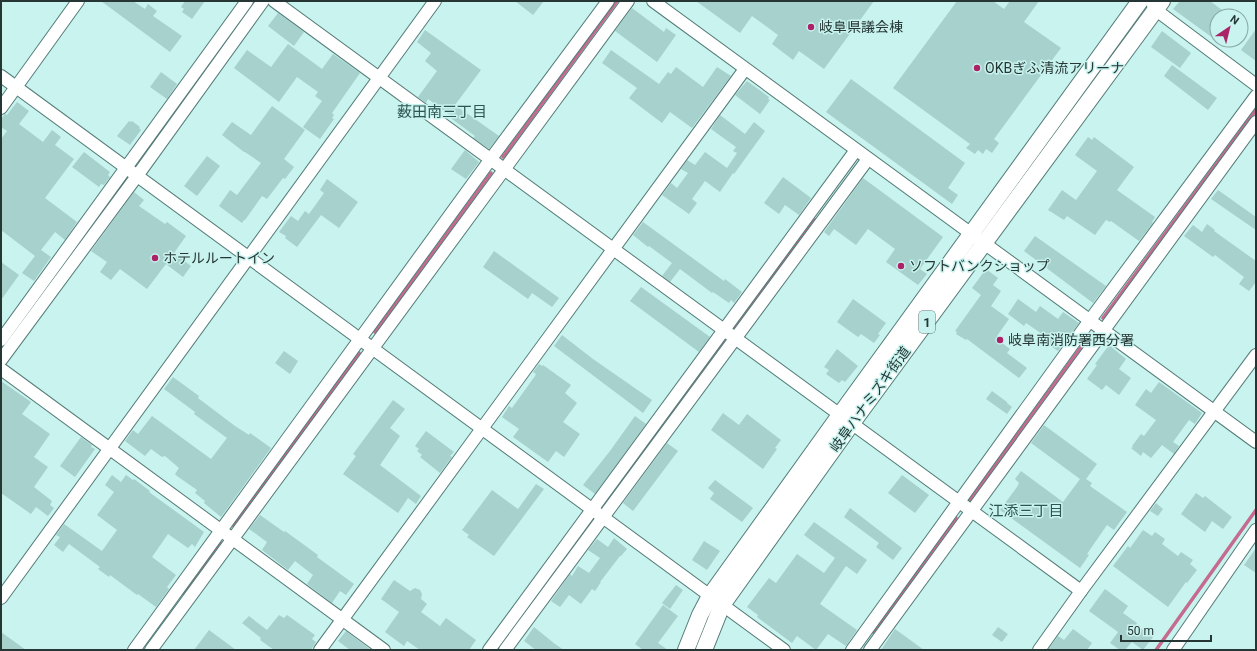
<svg xmlns="http://www.w3.org/2000/svg" width="1257" height="651" viewBox="0 0 1257 651" font-family="Roboto,'Noto Sans JP',sans-serif">
  <rect width="100%" height="100%" fill="#c8f3ee"/>
  <g fill="none" stroke-linecap="round" stroke-linejoin="round">
    <g stroke="#c56b8f" stroke-width="3.5">
      <polyline points="503,157 617,1"/>
      <polyline points="139,162 205,71"/>
      <polyline points="27,314 124,181"/>
      <polyline points="1103,318 1256,110"/>
      <polyline points="732,329 815,220"/>
      <polyline points="375,332 491,173"/>
      <polyline points="970,500 1087,339"/>
      <polyline points="606,501 726,337"/>
      <polyline points="233,525 359,353"/>
      <polyline points="183,593 220,542"/>
      <polyline points="873,632 956,518"/>
      <polyline points="497,650 589,524"/>
      <polyline points="1156,650 1256,510"/>
    </g>
  </g>
  <g fill="#a7d1cc">
    <polygon points="101,1 133,1 145,9 148,4 157,11 153,16 182,36 170,52"/>
    <polygon points="185,1 205,1 192,19 182,12 184,9 181,7"/>
    <polygon points="515,1 544,1 533,15"/>
    <polygon points="696,1 874,1 824,69 799,51 793,60 772,44 778,35 752,16 740,33"/>
    <polygon points="957,1 993,1 1004,9 1010,1 1039,1 1024,22 1061,48 994,139 999,143 992,153 986,149 983,154 978,150 975,154 966,148 970,144 893,88"/>
    <polygon points="1180,1 1210,1 1230,16 1217,16 1217,41 1173,9"/>
    <polygon points="632,8 664,32 666,28 676,35 657,62 615,31"/>
    <polygon points="278,13 304,32 294,46 268,26"/>
    <polygon points="1256,29 1256,61 1241,50"/>
    <polygon points="425,30 481,70 455,105 499,136 489,149 473,138 475,136 448,116 450,115 428,99 426,103 418,97 437,71 425,61 431,53 417,42"/>
    <polygon points="1162,31 1191,53 1180,68 1151,47"/>
    <polygon points="288,44 322,69 333,54 360,73 332,113 334,115 332,118 334,119 320,139 303,127 322,101 315,96 318,92 297,77 279,102 234,68 247,50 271,67"/>
    <polygon points="611,50 659,84 668,72 671,74 676,67 703,87 717,67 731,76 692,128 670,112 662,123 629,98 637,88 602,63"/>
    <polygon points="1172,65 1217,98 1208,110 1164,76"/>
    <polygon points="161,72 177,84 167,99 150,87"/>
    <polygon points="851,79 965,163 948,188 958,195 952,204 826,112"/>
    <polygon points="747,81 769,97 768,99 770,100 760,114 735,95"/>
    <polygon points="17,102 29,111 19,124 43,142 52,130 61,137 55,145 74,159 45,198 77,222 65,240 55,232 41,250 51,257 34,281 22,273 35,256 1,230 1,139 7,131 1,127 1,119 5,114 7,115"/>
    <polygon points="272,106 305,130 284,159 294,167 285,179 283,178 267,199 262,196 245,220 244,220 242,223 219,206 230,190 237,195 261,163 245,152 244,152 222,135 232,122 251,135"/>
    <polygon points="720,115 745,134 754,122 765,131 734,174 733,173 720,192 705,181 692,199 697,203 689,214 662,195 671,183 677,188 688,173 681,169 687,160 695,165 705,152 727,168 737,153 733,151 736,147 711,129"/>
    <polygon points="129,121 131,122 132,121 140,127 139,128 141,130 130,145 117,136"/>
    <polygon points="1088,137 1092,140 1094,137 1134,167 1117,190 1155,217 1152,222 1153,223 1139,241 1111,221 1110,222 1106,220 1095,235 1067,216 1064,220 1048,210 1062,190 1076,200 1097,171 1075,155"/>
    <polygon points="465,150 479,162 466,179 451,169"/>
    <polygon points="84,152 110,172 108,175 110,177 104,185 101,184 99,187 72,167"/>
    <polygon points="207,156 220,166 197,196 184,186"/>
    <polygon points="783,177 811,198 799,215 785,205 779,214 764,203"/>
    <polygon points="863,178 943,237 920,269 927,274 918,285 886,262 895,249 868,229 856,245 834,229 829,236 824,232"/>
    <polygon points="327,179 358,202 339,228 321,215 297,247 285,238 286,236 279,232 291,216 298,221 305,211 309,214 324,193 320,190"/>
    <polygon points="1218,190 1256,217 1256,230 1211,199"/>
    <polygon points="134,192 144,200 139,206 165,224 167,222 186,236 174,253 191,266 183,277 166,264 147,289 120,269 111,280 100,272 107,262 91,251"/>
    <polygon points="643,222 724,281 725,279 742,292 734,303 731,300 729,303 713,292 712,293 680,269 670,282 662,276 672,263 649,246 648,247 633,235"/>
    <polygon points="1207,224 1215,230 1214,231 1256,261 1256,282 1249,291 1239,284 1244,277 1215,255 1213,257 1184,236 1193,225 1202,232"/>
    <polygon points="1035,236 1106,286 1093,303 1024,251"/>
    <polygon points="494,251 559,298 552,307 532,293 528,299 483,267"/>
    <polygon points="1,262 19,275 1,300"/>
    <polygon points="986,269 998,278 993,285 1001,291 991,306 1009,319 997,336 1003,341 1002,343 1010,349 1007,353 1027,368 1019,378 967,339 966,340 956,334 957,332 955,331 981,295 972,288"/>
    <polygon points="641,287 710,337 699,352 630,301"/>
    <polygon points="853,299 886,323 878,334 880,335 874,343 861,334 858,337 837,322"/>
    <polygon points="1018,299 1036,312 1040,306 1058,319 1063,312 1079,323 1058,351 1042,340 1045,336 1026,323 1024,326 1008,314"/>
    <polygon points="562,335 593,359 652,400 643,413 554,346"/>
    <polygon points="1109,345 1126,359 1119,369 1131,378 1119,395 1106,385 1102,390 1087,379 1097,365 1095,364"/>
    <polygon points="837,349 858,366 845,382 842,380 839,383 826,374 829,370 824,367"/>
    <polygon points="284,351 298,361 290,374 275,363"/>
    <polygon points="539,364 542,366 543,365 571,385 565,393 577,403 563,422 580,434 564,457 556,451 548,462 513,437 519,429 502,417 509,406 512,408 535,376 536,374 533,372"/>
    <polygon points="173,377 199,396 198,398 235,426 249,435 250,433 271,448 221,517 204,503 205,501 195,493 197,490 177,476 175,474 179,468 165,456 162,457 151,449 145,456 125,441 133,430 138,434 152,416 211,459 227,438 194,414 195,412 164,389"/>
    <polygon points="1,381 31,402 22,414 50,434 34,457 48,467 34,487 52,501 50,505 54,508 48,516 36,507 31,514 1,493"/>
    <polygon points="1159,382 1202,413 1195,424 1189,420 1173,442 1179,446 1174,454 1162,445 1151,458 1143,452 1141,456 1131,448 1133,447 1132,446 1141,434 1144,436 1156,420 1135,405 1146,389 1151,393"/>
    <polygon points="992,391 1007,402 1007,403 1012,407 1007,414 986,399"/>
    <polygon points="393,400 405,409 390,428 400,436 380,465 421,496 416,504 408,498 398,513 343,474 356,456 353,454"/>
    <polygon points="723,413 739,425 747,414 781,440 775,448 777,449 763,469 711,430"/>
    <polygon points="635,416 646,424 595,494 583,485 610,451"/>
    <polygon points="1044,425 1097,464 1086,479 1092,483 1090,486 1127,512 1114,530 1107,525 1087,554 1089,555 1080,568 1000,510 1017,487 1019,483 1015,479 1021,471 1063,502 1080,479 1031,443"/>
    <polygon points="426,431 454,452 450,456 452,457 440,473 420,457 422,455 417,451 419,449 415,446"/>
    <polygon points="81,437 92,445 91,447 95,449 75,477 60,466"/>
    <polygon points="667,443 678,451 633,511 623,503"/>
    <polygon points="112,475 121,482 126,475 133,480 134,479 150,491 149,492 204,532 195,547 192,544 188,548 168,534 152,557 176,575 167,587 169,589 156,607 138,594 137,595 110,575 109,577 98,569 100,567 69,544 63,552 54,545 60,537 56,535 64,524 102,551 117,530 97,515 114,492 105,485"/>
    <polygon points="902,475 929,495 915,513 888,493"/>
    <polygon points="715,480 753,508 742,522 710,499 714,493 708,488"/>
    <polygon points="536,484 544,489 494,556 467,537 469,535 462,530 492,490 518,509"/>
    <polygon points="1196,493 1203,498 1205,496 1232,517 1223,529 1212,521 1205,532 1181,514"/>
    <polygon points="1156,503 1163,509 1158,516 1150,511"/>
    <polygon points="850,508 902,548 893,560 876,547 879,543 844,517"/>
    <polygon points="260,515 284,532 285,531 318,555 317,557 354,584 346,595 340,591 332,603 307,584 313,575 295,561 288,570 262,550 267,542 249,529"/>
    <polygon points="814,522 867,560 857,574 846,566 820,604 857,630 846,646 828,634 816,650 797,636 792,643 757,617 758,615 747,607 769,578 776,583 797,554 824,573 835,558 804,535"/>
    <polygon points="1143,530 1152,536 1155,532 1165,539 1162,544 1178,556 1181,552 1193,560 1190,564 1197,570 1187,583 1186,582 1168,607 1113,566 1128,546 1130,548"/>
    <polygon points="614,538 627,549 621,556 620,556 600,582 601,582 595,591 592,589 581,604 569,595 560,607 551,601 570,574 572,576 578,566 589,573 600,558 588,550 597,539 608,547"/>
    <polygon points="704,541 720,551 707,570 692,560"/>
    <polygon points="1256,548 1256,573 1244,565"/>
    <polygon points="394,580 410,591 415,588 420,590 422,594 421,599 427,604 421,612 440,626 446,618 476,640 469,650 420,650 407,641 404,646 385,632 399,612 381,599"/>
    <polygon points="676,585 683,590 670,609 662,603"/>
    <polygon points="1105,589 1128,606 1123,613 1137,623 1136,625 1153,637 1143,650 1132,642 1125,650 1120,650 1110,643 1118,632 1089,611"/>
    <polygon points="663,605 678,616 658,643 668,650 643,650 635,644"/>
    <polygon points="279,615 284,618 287,615 315,635 312,639 316,642 311,650 274,650 260,640 261,638 242,623 249,616 267,630"/>
    <polygon points="534,627 555,644 564,650 536,650 524,641"/>
    <polygon points="998,627 1008,634 1002,642 992,635"/>
    <polygon points="895,629 924,650 881,650"/>
    <polygon points="1073,629 1092,643 1087,650 1048,650 1058,636 1064,640"/>
    <polygon points="209,630 236,650 194,650"/>
    <polygon points="346,631 371,650 350,650 338,641"/>
    <polygon points="1,632 26,650 4,650 1,648"/>
  </g>
  <g fill="none" stroke-linecap="round" stroke-linejoin="round">
    <defs>
      <g id="minor">
        <polyline points="274,1 1081,591"/>
        <polyline points="653,1 1256,442"/>
        <polyline points="1151,1 1156,10 1256,85"/>
        <polyline points="1,76 784,650"/>
        <polyline points="1,108 78,1"/>
        <polyline points="1,340 247,1"/>
        <polyline points="1,360 137,176 263,1"/>
        <polyline points="1,369 384,650"/>
        <polyline points="1,598 435,1"/>
        <polyline points="134,650 490,160 608,1"/>
        <polyline points="151,650 628,1"/>
        <polyline points="320,650 745,69"/>
        <polyline points="489,650 856,150"/>
        <polyline points="505,650 868,159"/>
        <polyline points="852,650 1090,320 1256,96"/>
        <polyline points="870,650 1256,122"/>
        <polyline points="1039,650 1081,591 1256,355"/>
        <polyline points="1173,650 1256,530"/>
      </g>
      <g id="major">
        <polyline points="686,650 700,615 710,596 840,415 1140,1"/>
        <polyline points="704,650 722,605 852,423 1162,1"/>
      </g>
    </defs>
    <use href="#minor" stroke="#547c78" stroke-width="14"/>
    <use href="#major" stroke="#547c78" stroke-width="18"/>
    <use href="#minor" stroke="#fff" stroke-width="12"/>
    <use href="#major" stroke="#fff" stroke-width="16"/>
  </g>
  <g fill="#ab2267" stroke="#c8f3ee" stroke-width="1.5">
    <circle cx="811" cy="27" r="4"/>
    <circle cx="977" cy="68" r="4"/>
    <circle cx="155" cy="258" r="4"/>
    <circle cx="901" cy="266" r="4"/>
    <circle cx="1000" cy="340" r="4"/>
  </g>
  <g text-anchor="middle" dominant-baseline="central" stroke-width="3" stroke-linejoin="round" paint-order="stroke">
    <rect fill="#c8f3ee" stroke="#566f6c" stroke-width="1" x="919" y="311" width="16" height="22" rx="3"/>
    <g font-size="13" font-weight="bold" fill="#253634">
      <text x="927" y="322">1</text>
    </g>
    <g font-size="14" fill="#253634" stroke="#c8f3ee" text-anchor="start">
      <text x="819" y="27">岐阜県議会棟</text>
      <text x="985" y="68">OKBぎふ清流アリーナ</text>
      <text x="163" y="258">ホテルルートイン</text>
      <text x="909" y="266">ソフトバンクショップ</text>
      <text x="1008" y="340">岐阜南消防署西分署</text>
    </g>
    <g font-size="14" fill="#253634" stroke="#c8f3ee">
      <text transform="translate(870 399) rotate(-54)">岐阜ハナミズキ街道</text>
    </g>
    <g font-size="15" fill="#2f5552" stroke="#c8f3ee">
      <text x="442" y="112">薮田南三丁目</text>
      <text x="1026" y="511">江添三丁目</text>
    </g>
  </g>
  <rect width="1257" height="651" fill="none" stroke="#253634" stroke-width="4"/>
  <g transform="translate(1229 28) rotate(35)"><circle r="19" fill="#c8f3ee" stroke="#87a7a4"/>
  <path d="M0-3L7 15L0 10L-7 15Z" fill="#ab2267"/>
  <text y="-6" font-size="11" font-weight="bold" text-anchor="middle" fill="#253634">N</text>
  </g>
  <path d="M1121 635v6h90v-6" fill="none" stroke="#253634" stroke-width="2"/>
  <text x="1127" y="635" font-size="12" fill="#253634" stroke="#c8f3ee" stroke-width="3" paint-order="stroke">50 m</text>
</svg>
